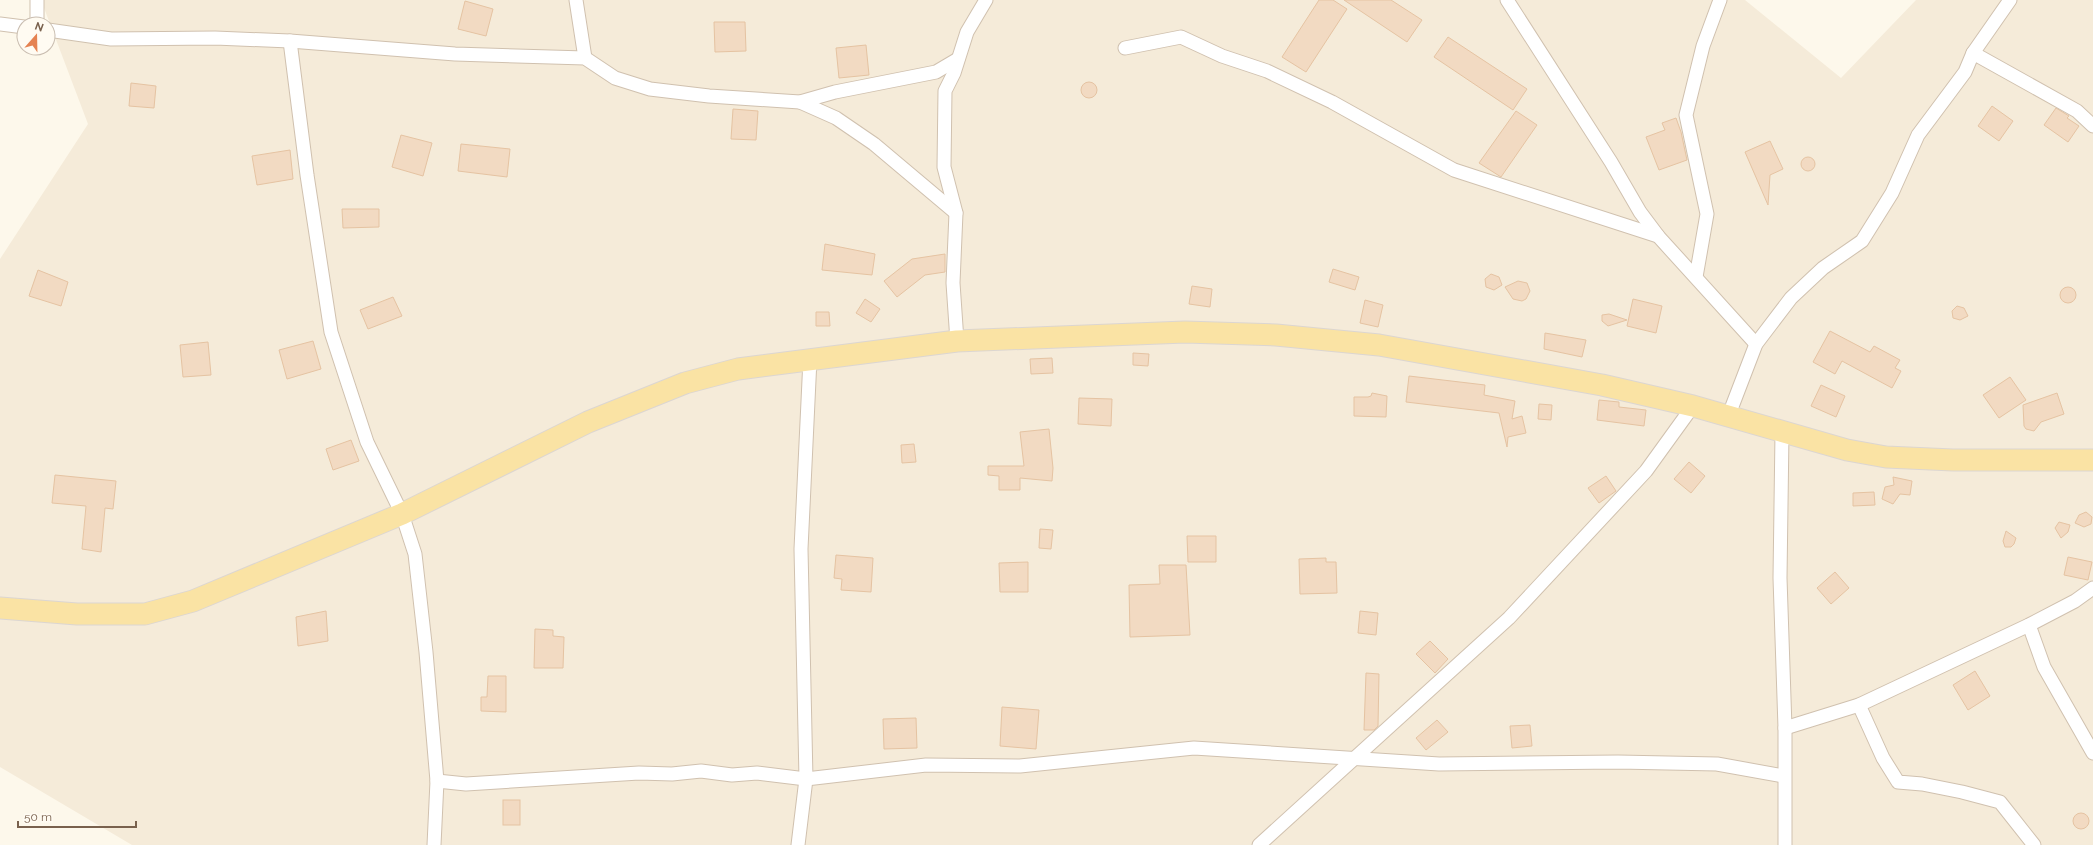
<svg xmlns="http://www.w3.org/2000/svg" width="2093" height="845" viewBox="0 0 2093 845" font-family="Raleway,sans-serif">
  <rect width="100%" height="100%" fill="#fdf8eb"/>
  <polygon fill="#f5ebd9" points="41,0 1745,0 1841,78 1916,0 2093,0 2093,845 132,845 0,767 0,259 88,124"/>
  <g fill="#f2dac2" stroke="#e5c3a2">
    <polygon points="1319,0 1333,0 1347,9 1306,72 1282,57"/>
    <polygon points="1344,0 1391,0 1422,20 1407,42"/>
    <polygon points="465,1 493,9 486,36 458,29"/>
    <polygon points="714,22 745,22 746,51 715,52"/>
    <polygon points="1448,37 1527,89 1513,110 1434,57"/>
    <polygon points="866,45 869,75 839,78 836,48"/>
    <circle cx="1089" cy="90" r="8"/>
    <polygon points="131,83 156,86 154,108 129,106"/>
    <polygon points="1992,106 2013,121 1999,141 1978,126"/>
    <polygon points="2056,108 2069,116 2067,118 2079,126 2068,142 2044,125"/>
    <polygon points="733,109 758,111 756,140 731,139"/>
    <polygon points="1516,111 1537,125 1501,177 1479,163"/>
    <polygon points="1676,118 1681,132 1687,160 1659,170 1646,137 1665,130 1662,123"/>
    <polygon points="401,135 432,143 423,176 392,167"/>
    <polygon points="1770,141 1783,169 1770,175 1768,205 1745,152"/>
    <polygon points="461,144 510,149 507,177 458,171"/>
    <polygon points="290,150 293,179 257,185 252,156"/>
    <circle cx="1808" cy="164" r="7"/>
    <polygon points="342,209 379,209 379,227 343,228"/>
    <polygon points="825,244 875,254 872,275 822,270"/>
    <polygon points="945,254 945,272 925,275 897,297 884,281 912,259"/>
    <polygon points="1333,269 1359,277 1355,290 1329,282"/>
    <polygon points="38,270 68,282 61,306 29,296"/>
    <polygon points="1491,274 1499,277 1502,285 1494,290 1486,287 1485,279"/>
    <polygon points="1518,281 1527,283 1530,291 1526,299 1522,301 1513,299 1505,287"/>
    <polygon points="1192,286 1212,289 1210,307 1189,304"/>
    <circle cx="2068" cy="295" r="8"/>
    <polygon points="393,297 402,316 368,329 360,310"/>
    <polygon points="865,299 880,309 871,322 856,313"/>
    <polygon points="1633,299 1662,306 1656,333 1627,326"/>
    <polygon points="1365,300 1383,305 1378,327 1360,323"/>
    <polygon points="1957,306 1964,308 1968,316 1960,320 1953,318 1952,311"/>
    <polygon points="816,312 829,312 830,326 816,326"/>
    <polygon points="1609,314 1627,320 1608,326 1602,321 1602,315"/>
    <polygon points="1830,331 1870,352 1874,346 1900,360 1895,368 1901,371 1892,388 1842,361 1835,374 1813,362"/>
    <polygon points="1545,333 1586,340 1582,357 1544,349"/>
    <polygon points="313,341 321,369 287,379 279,350"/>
    <polygon points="208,342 211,375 183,377 180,345"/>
    <polygon points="1133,353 1149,354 1148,366 1133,365"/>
    <polygon points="1052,358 1053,373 1031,374 1030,359"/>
    <polygon points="1409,376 1485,385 1484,395 1515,401 1512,419 1522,416 1526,433 1508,437 1507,447 1499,413 1406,402"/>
    <polygon points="2010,377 2026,400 1999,418 1983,395"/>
    <polygon points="1821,385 1845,396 1836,417 1811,406"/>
    <polygon points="1372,393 1387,396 1386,417 1354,416 1354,397 1368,397 1371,396"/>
    <polygon points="2057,393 2064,414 2041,422 2034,431 2026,429 2024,426 2023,405"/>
    <polygon points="1079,398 1112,399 1111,426 1078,424"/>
    <polygon points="1599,400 1619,402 1619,407 1646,410 1644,426 1597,420"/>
    <polygon points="1539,404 1552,405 1551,420 1538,419"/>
    <polygon points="1049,429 1053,468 1052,481 1020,478 1020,490 999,490 999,476 988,475 988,466 1024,466 1020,432"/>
    <polygon points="351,440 359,461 333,470 326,449"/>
    <polygon points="914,444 916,462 902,463 901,445"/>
    <polygon points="1689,462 1705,476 1691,493 1674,479"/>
    <polygon points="55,475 116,481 113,509 105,508 101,552 82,549 86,506 52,503"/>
    <polygon points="1606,476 1616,491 1599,503 1588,488"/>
    <polygon points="1893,477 1912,481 1910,495 1900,494 1893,504 1882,499 1885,487 1894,485"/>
    <polygon points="1874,492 1875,505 1853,506 1853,493"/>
    <polygon points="2086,512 2092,517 2091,524 2084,527 2075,523 2079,515"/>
    <polygon points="2059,522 2070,525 2068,532 2061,538 2055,528"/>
    <polygon points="1040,529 1053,530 1051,549 1039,548"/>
    <polygon points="2006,531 2016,538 2014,544 2011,547 2005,547 2003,541"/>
    <polygon points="1187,536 1216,536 1216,562 1188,562"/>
    <polygon points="836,555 873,558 871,592 841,590 842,579 834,578"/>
    <polygon points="2068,557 2092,562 2088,580 2064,575"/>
    <polygon points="1326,558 1326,562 1336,562 1337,593 1300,594 1299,559"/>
    <polygon points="1028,562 1028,592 1000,592 999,563"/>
    <polygon points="1159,565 1186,565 1190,635 1130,637 1129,585 1160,584"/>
    <polygon points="1835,572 1849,588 1831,604 1817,588"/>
    <polygon points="326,611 328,641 298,646 296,617"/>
    <polygon points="1360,611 1378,613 1376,635 1358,633"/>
    <polygon points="535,629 553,630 553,636 564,637 563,668 534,668"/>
    <polygon points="1430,641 1448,659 1435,673 1416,654"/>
    <polygon points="1975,671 1990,696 1968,710 1953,685"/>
    <polygon points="1366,673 1379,674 1378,726 1374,730 1364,730"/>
    <polygon points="488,676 506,676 506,712 481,711 481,697 487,697"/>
    <polygon points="1002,707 1039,710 1036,749 1000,746"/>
    <polygon points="916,718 917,748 884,749 883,719"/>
    <polygon points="1437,720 1448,732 1426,750 1416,738"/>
    <polygon points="1530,725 1532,746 1512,748 1510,726"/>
    <rect x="503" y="800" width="17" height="25"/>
    <circle cx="2081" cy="821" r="8"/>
  </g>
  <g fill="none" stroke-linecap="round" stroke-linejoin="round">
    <defs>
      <g id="minor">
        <polyline points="576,0 585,58"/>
        <polyline points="1507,0 1611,162 1640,212 1658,236"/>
        <polyline points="0,24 24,27"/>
        <polyline points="37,24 37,0"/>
        <polyline points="48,30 111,39 215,38 290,41 455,54 585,58 615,78 650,89 709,96 800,102 835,92 936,72 958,59"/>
        <polyline points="290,41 307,175 331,332 367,442 402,514 415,554 426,652 437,781 434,845"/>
        <polyline points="1125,48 1181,37 1222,56 1267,71 1332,102 1454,170 1658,236 1756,344"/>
        <polyline points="1973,53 2077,111 2093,126"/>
        <polyline points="800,102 836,118 874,144 956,213"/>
        <polyline points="1696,277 1707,214 1686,115 1703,46 1720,0"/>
        <polyline points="957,341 953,283 956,213 944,167 945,91 954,73 967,32 986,0"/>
        <polyline points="1728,417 1756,344 1791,298 1823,268 1862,241 1892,193 1918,135 1965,72 1973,53 2010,0"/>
        <polyline points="1782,433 1780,578 1785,728 1785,845"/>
        <polyline points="2029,625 2044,667 2093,753"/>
        <polyline points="1859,705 1883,758 1898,782 1922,784 1962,792 2000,802 2034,845"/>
        <polyline points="1785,728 1859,705 2029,625 2075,601 2093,588"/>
        <polyline points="437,781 466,784 639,773 672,774 701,771 732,775 757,773 806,779 926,765 1020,766 1194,748 1439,764 1618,762 1717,764 1784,776"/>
        <polyline points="798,845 806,779 801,549 810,359"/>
        <polyline points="1259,845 1509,618 1646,471 1693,406"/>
      </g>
      <polyline id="primary" points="0,608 77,614 145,614 193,601 402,514 588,422 685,383 738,369 957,341 1185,332 1276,335 1379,345 1602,385 1693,406 1847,450 1886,457 1953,460 2093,460"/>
    </defs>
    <use href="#minor" stroke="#d0c1af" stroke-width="15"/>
    <use href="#primary" stroke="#dcd6d1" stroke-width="23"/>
    <use href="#minor" stroke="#fff" stroke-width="13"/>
    <use href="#primary" stroke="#fae3a4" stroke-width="21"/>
  </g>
  <g transform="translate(36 36) rotate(20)"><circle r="19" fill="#fffbf2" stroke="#c9bdb0"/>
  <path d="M0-3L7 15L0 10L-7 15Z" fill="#e58251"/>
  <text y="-6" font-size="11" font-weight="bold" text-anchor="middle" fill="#79614d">N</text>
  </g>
  <path d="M18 821v6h118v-6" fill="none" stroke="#79614d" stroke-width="2"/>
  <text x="24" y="821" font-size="12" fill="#79614d" stroke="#fffbf2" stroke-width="3" paint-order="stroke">50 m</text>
</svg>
